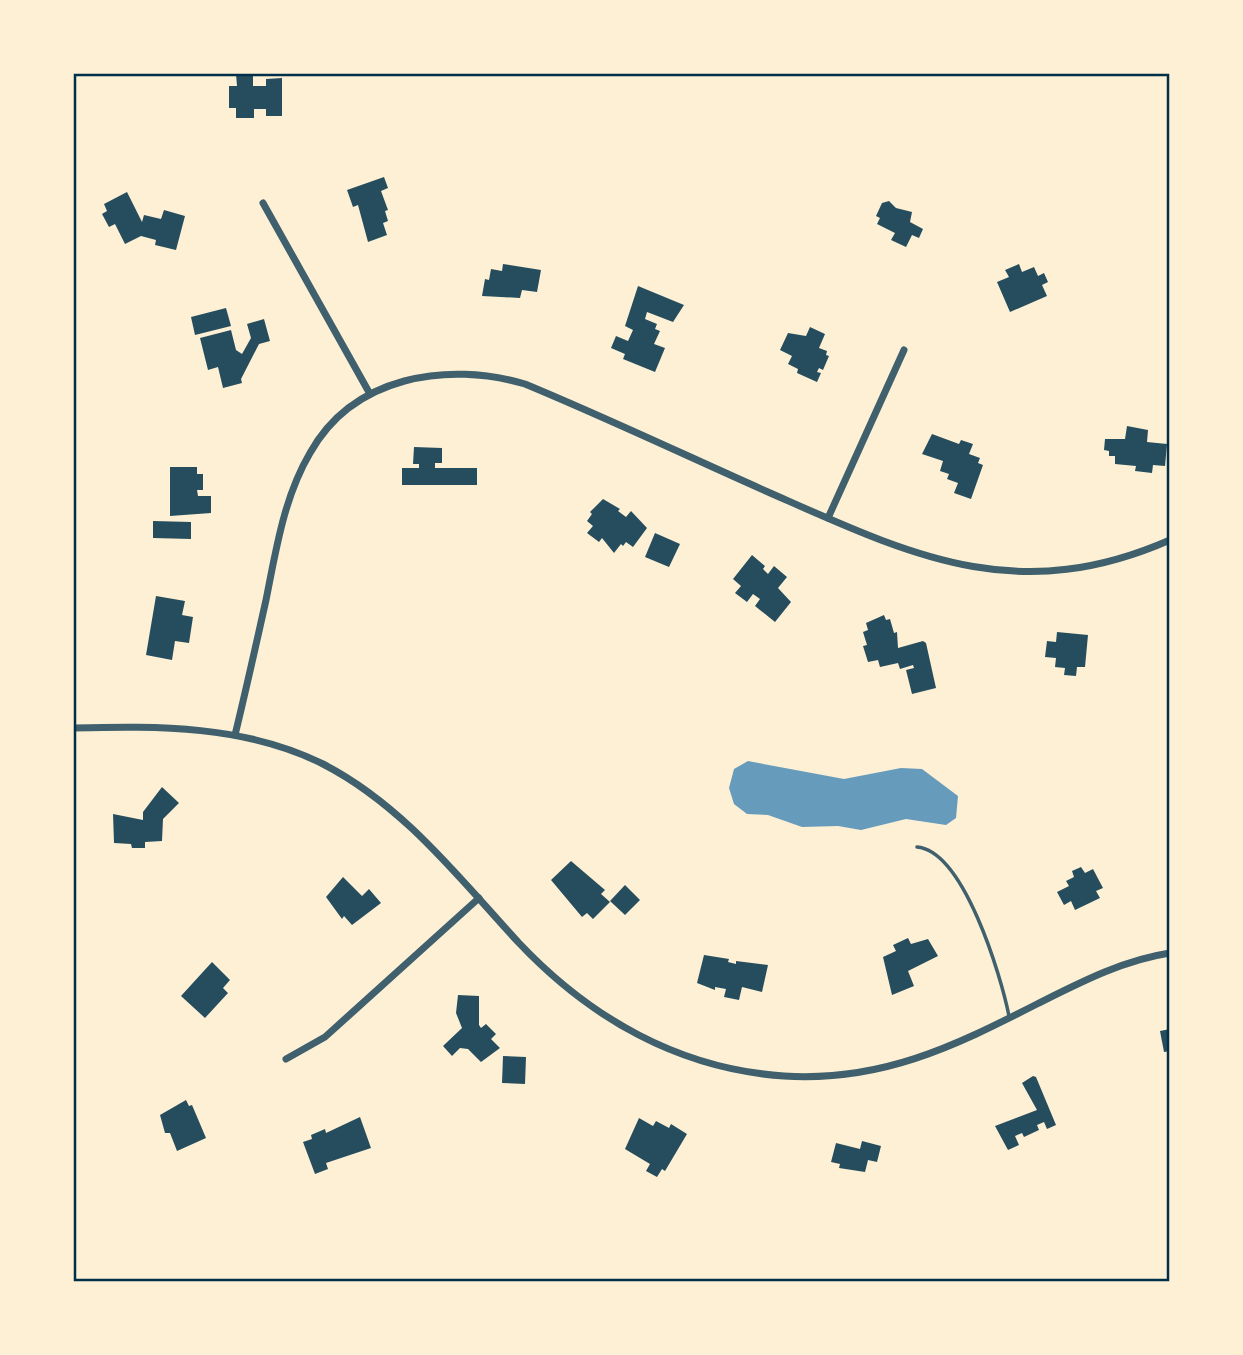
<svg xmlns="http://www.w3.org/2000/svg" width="1243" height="1355" viewBox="0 0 1243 1355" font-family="'Source Sans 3',sans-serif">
  <rect width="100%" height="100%" fill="#fdf0d5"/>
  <polygon fill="#669bbc" points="748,761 844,779 901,768 922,769 958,796 956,818 946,825 906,819 861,830 838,826 802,827 768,815 747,814 734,804 729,788 734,769"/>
  <g fill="#264d5e">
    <polygon points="236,74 253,74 253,86 266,86 266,79 282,78 282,116 266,116 266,109 254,109 254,118 236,118 236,108 229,108 229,86 237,86"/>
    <polygon points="384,177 388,188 381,191 388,210 385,211 388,221 383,223 387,235 368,242 358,205 353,207 347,190"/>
    <polygon points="127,192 142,222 144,215 161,219 164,210 185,216 176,250 155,245 156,240 141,236 125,244 115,224 109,227 102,214 107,211 104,204"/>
    <polygon points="889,201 896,208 912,212 910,222 923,229 919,238 912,235 906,247 891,240 895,233 877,224 880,218 876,216 882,203"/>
    <polygon points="503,264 541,270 537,292 522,290 520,298 482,296 485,279 489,280 491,269 502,271"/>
    <polygon points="1019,264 1022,272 1034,267 1038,276 1044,273 1048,282 1042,285 1047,296 1010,312 997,282 1009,277 1005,270"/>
    <polygon points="638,286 684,305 673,322 647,312 645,319 657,324 655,329 660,331 654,344 665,348 655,372 623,359 625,354 611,348 616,336 628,341 633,330 625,326"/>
    <polygon points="226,308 231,326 195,335 191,317"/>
    <polygon points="264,319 270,341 259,344 241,379 242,383 223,388 218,367 208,370 200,338 231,330 236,350 242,354 251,338 247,324"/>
    <polygon points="810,327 825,334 819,348 827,351 826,355 829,356 823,370 819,368 817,372 821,373 817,382 797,373 798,369 788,364 792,356 780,350 788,333 806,336"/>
    <polygon points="1127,426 1148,430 1147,442 1167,444 1165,466 1153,465 1152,473 1135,471 1136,466 1115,464 1115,456 1109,456 1109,451 1104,450 1105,439 1125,439"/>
    <polygon points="932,434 959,444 961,440 973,444 969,454 980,458 978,463 983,465 971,499 954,493 958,483 947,479 949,474 940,471 943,461 922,454"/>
    <polygon points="414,447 442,448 442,463 435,463 435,468 477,468 477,485 402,485 402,468 419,468 419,464 413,464"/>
    <polygon points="170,467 197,467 197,474 203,474 203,490 197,490 198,496 211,496 211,513 170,516"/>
    <polygon points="603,499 620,509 618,511 626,517 631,511 647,528 633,547 626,542 623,546 621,544 614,553 602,538 599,542 587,533 593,526 587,521 592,514 590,512"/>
    <polygon points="153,521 191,522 191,539 153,538"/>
    <polygon points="655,533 680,544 669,567 645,557"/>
    <polygon points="752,555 765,566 763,569 768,574 774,566 787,577 778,588 791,602 775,622 755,606 760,599 753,594 747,602 735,593 741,586 733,579"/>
    <polygon points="156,596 185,601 182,615 193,617 189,643 175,641 172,660 146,655"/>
    <polygon points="884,615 886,620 890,619 894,633 897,632 898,648 923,641 926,643 936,688 912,694 906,670 914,668 913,665 900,669 898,663 880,667 878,660 868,662 863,646 867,645 863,632 868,630 866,623"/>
    <polygon points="1057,632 1088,635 1085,667 1077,667 1076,676 1064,675 1065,668 1055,667 1056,658 1045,657 1047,641 1056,642"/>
    <polygon points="162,787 179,803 163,819 162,841 145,842 145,848 132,848 131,844 114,843 113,814 143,820 143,812"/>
    <polygon points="571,861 605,890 601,894 610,902 593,919 587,913 582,917 551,880"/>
    <polygon points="1081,867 1085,873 1093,869 1103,888 1096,891 1100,898 1075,910 1071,901 1064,905 1057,892 1069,886 1066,881 1074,877 1072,871"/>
    <polygon points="343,877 362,896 369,889 381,903 352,925 344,916 342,919 326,897"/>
    <polygon points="625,885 640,900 625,915 610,901"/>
    <polygon points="908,938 911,944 928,939 938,956 908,971 914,986 892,995 883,957 896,951 893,945"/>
    <polygon points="704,955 729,959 728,962 736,964 736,961 768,965 762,992 742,987 739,1000 724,997 726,989 715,987 715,990 697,983"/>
    <polygon points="212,962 230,980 223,988 228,993 205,1018 181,996"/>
    <polygon points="458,995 479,996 479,1025 481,1028 486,1024 496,1034 491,1039 500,1048 481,1062 468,1049 460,1048 452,1056 443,1046 462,1028 456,1013"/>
    <polygon points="1170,1029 1170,1051 1164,1052 1160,1031"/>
    <polygon points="503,1056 526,1057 525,1084 502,1083"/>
    <polygon points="1033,1076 1036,1077 1056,1125 1047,1129 1044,1122 1037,1125 1039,1130 1024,1137 1022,1133 1015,1136 1019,1145 1008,1150 995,1126 1037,1110 1022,1083"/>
    <polygon points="186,1100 189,1106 192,1105 206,1138 177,1151 170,1133 165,1133 160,1115"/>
    <polygon points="360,1117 371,1148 326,1163 328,1169 315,1174 303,1142 312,1139 311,1135 325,1129 326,1133"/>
    <polygon points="639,1118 653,1126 656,1121 669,1128 671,1124 687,1134 665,1171 662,1169 657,1177 646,1171 650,1164 625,1149"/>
    <polygon points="862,1141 881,1146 877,1162 868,1160 865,1172 839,1168 840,1164 831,1162 836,1143 860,1149"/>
  </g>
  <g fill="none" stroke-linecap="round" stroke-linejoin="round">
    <path stroke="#3f606c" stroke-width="3.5" d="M917,847c47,4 84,129 92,169"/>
    <g stroke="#3f606c" stroke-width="7">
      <polyline points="263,203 370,394"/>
      <polyline points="828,518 904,350"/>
      <path d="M74,728c84,-2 171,-3 249,36 80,41 136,114 196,179 71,75 160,126 265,133 97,6 169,-29 253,-72 42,-21 86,-44 133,-51"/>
      <path d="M235,735c11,-45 21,-90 31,-135 10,-50 18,-103 44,-147 43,-77 137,-92 215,-69 82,34 162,72 243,108 141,62 247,116 402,48"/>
      <polyline points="286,1059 325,1037 479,898"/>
    </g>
  </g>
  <rect width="1243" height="1355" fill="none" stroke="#fdf0d5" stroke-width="150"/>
  <rect x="75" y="75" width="1093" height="1205" fill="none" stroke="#003049" stroke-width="2.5"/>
</svg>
